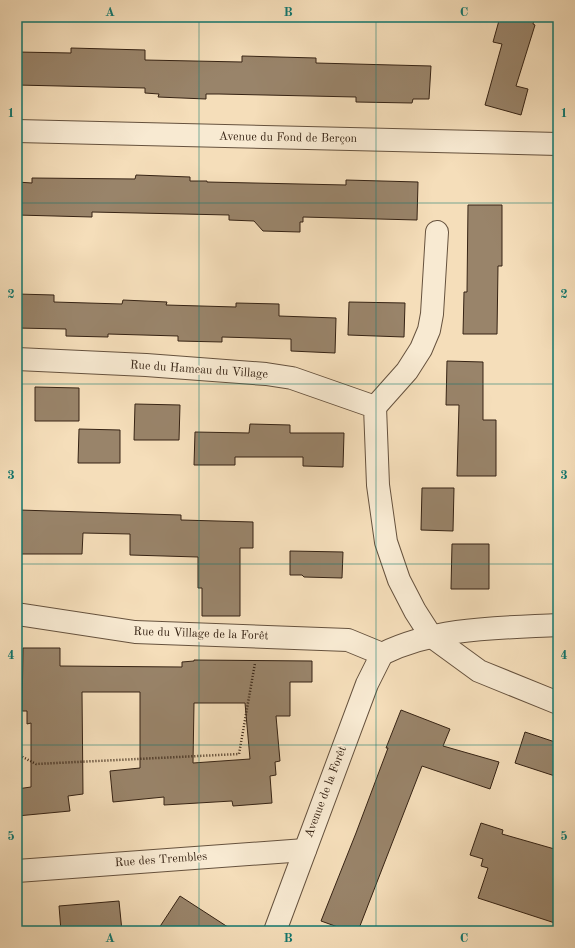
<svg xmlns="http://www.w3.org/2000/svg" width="575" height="948" viewBox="0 0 575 948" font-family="'Old Standard TT',serif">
  <rect width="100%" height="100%" fill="#f5deba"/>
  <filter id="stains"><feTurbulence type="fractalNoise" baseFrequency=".005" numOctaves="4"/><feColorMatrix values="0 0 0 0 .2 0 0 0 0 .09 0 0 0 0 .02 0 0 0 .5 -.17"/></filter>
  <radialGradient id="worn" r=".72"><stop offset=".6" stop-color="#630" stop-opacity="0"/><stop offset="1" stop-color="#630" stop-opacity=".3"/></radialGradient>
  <polygon fill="#d5be9e" stroke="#867059" points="372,17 467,17 466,21"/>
  <g fill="#99846a" stroke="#362314" fill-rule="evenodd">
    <polygon points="500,17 535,17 533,24 535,25 516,86 528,89 521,115 485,105 502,44 493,42"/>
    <polygon points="71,48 145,50 145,60 242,62 242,56 316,58 316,63 431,66 429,99 413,99 412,103 356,102 356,97 219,94 206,94 206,99 158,97 159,94 145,93 145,88 17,85 17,52 71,53"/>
    <polygon points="136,175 190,177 190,181 207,181 207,182 346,185 346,180 418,182 417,220 303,217 303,222 300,222 300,232 263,231 254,221 229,220 229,215 92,212 92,217 17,215 17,182 32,183 32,178 135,179"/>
    <polygon points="468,205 502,205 502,266 498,266 497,334 463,334 464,292 467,292"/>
    <polygon points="17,294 54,295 54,302 122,304 123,300 167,302 166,305 236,307 236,303 279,304 279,316 336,318 335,353 291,351 291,339 222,337 222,342 178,341 178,336 108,334 108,337 66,336 66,329 17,328"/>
    <polygon points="349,302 405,303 404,337 348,335"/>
    <polygon points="447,361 483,362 483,420 496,420 496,476 457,476 459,405 446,405"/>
    <polygon points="35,387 79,388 79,421 35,421"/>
    <polygon points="135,404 180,405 179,440 134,440"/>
    <polygon points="250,424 290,425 290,433 344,433 343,467 303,466 303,457 235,457 235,465 194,465 195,432 249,433"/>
    <polygon points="79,429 120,430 120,463 78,463"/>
    <polygon points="422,488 454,488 453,531 421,530"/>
    <polygon points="19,510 181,515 181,520 253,522 253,548 240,548 240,616 202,616 202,588 198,588 198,557 130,555 130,534 83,533 82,554 17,554 17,511"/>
    <polygon points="452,544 489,544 489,589 451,589"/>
    <polygon points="290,551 343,552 342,578 304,577 302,575 290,575"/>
    <path d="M23,648h37v18l122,1v-5l12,-1v-1l118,1v21h-22v34h-14l4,45 -5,1 1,13 -6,1 2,27 -39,3 -1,-5 -68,4v-8l-51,5 -3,-31 30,-3v-76h-58l1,102 -15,2 2,15 -53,5v-27l14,-2v-64l-4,1v-13h-5zM194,703h51l5,56 -57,4z"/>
    <polygon points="401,710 450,729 443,746 499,762 490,789 422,766 358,931 349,931 321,921 356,833 388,748 386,748"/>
    <polygon points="525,732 558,743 558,777 515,763"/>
    <polygon points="481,823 503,830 502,834 558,850 558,924 478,898 488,868 481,866 483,859 470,855"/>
    <polygon points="180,896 234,931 157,931"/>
    <polygon points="119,901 122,931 61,931 59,906"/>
  </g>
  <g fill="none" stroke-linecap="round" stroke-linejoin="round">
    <defs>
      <g id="street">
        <polyline points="17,131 558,144"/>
        <polyline points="17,359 146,365 266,374 292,378 375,407 378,485 386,542 399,580 415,611 431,636 479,671 558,703"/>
        <polyline points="375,407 407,371 421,349 429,330 432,314 437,232"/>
        <polyline points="17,614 135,632 348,640 382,654"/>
        <path d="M382,654c55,-27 117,-26 176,-29"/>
        <polyline points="17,871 305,850"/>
        <polyline points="275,931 367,684 382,654"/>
      </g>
    </defs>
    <use href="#street" stroke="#66523e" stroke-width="24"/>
    <polyline stroke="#362314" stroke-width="2.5" stroke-dasharray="1 2" stroke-linecap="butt" points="17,754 36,764 239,754 255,663"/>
    <use href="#street" stroke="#f8ead2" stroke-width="22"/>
  </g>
  <path fill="none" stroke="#0f766e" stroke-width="1" stroke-opacity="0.55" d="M199,17v914M376,17v914M17,203h541M17,384h541M17,564h541M17,745h541"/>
  <g text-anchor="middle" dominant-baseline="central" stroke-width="4" stroke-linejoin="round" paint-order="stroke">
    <g font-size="12" fill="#362314" stroke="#f8ead2">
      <text transform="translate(288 138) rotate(1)">Avenue du Fond de Berçon</text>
      <text transform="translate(199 370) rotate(4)">Rue du Hameau du Village</text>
      <text transform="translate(201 634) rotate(2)">Rue du Village de la Forêt</text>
      <text transform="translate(326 792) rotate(-69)">Avenue de la Forêt</text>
      <text transform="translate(161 860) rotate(-4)">Rue des Trembles</text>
    </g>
  </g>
  <rect width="575" height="948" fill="none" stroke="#f5deba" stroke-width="44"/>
  <rect x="22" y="22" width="531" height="904" fill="none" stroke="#0f766e" stroke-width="1.5"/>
  <g font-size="13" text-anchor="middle" font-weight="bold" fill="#0f766e">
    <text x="110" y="16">A</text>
    <text x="288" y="16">B</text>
    <text x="464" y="16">C</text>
    <text x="11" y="117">1</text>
    <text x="564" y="117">1</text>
    <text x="11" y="298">2</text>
    <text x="564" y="298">2</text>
    <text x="11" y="479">3</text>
    <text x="564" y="479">3</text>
    <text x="11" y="659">4</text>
    <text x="564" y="659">4</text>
    <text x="11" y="840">5</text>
    <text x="564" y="840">5</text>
    <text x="110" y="942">A</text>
    <text x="288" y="942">B</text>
    <text x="464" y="942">C</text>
  </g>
  <rect width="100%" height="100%" filter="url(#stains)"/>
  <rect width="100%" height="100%" fill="url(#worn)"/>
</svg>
